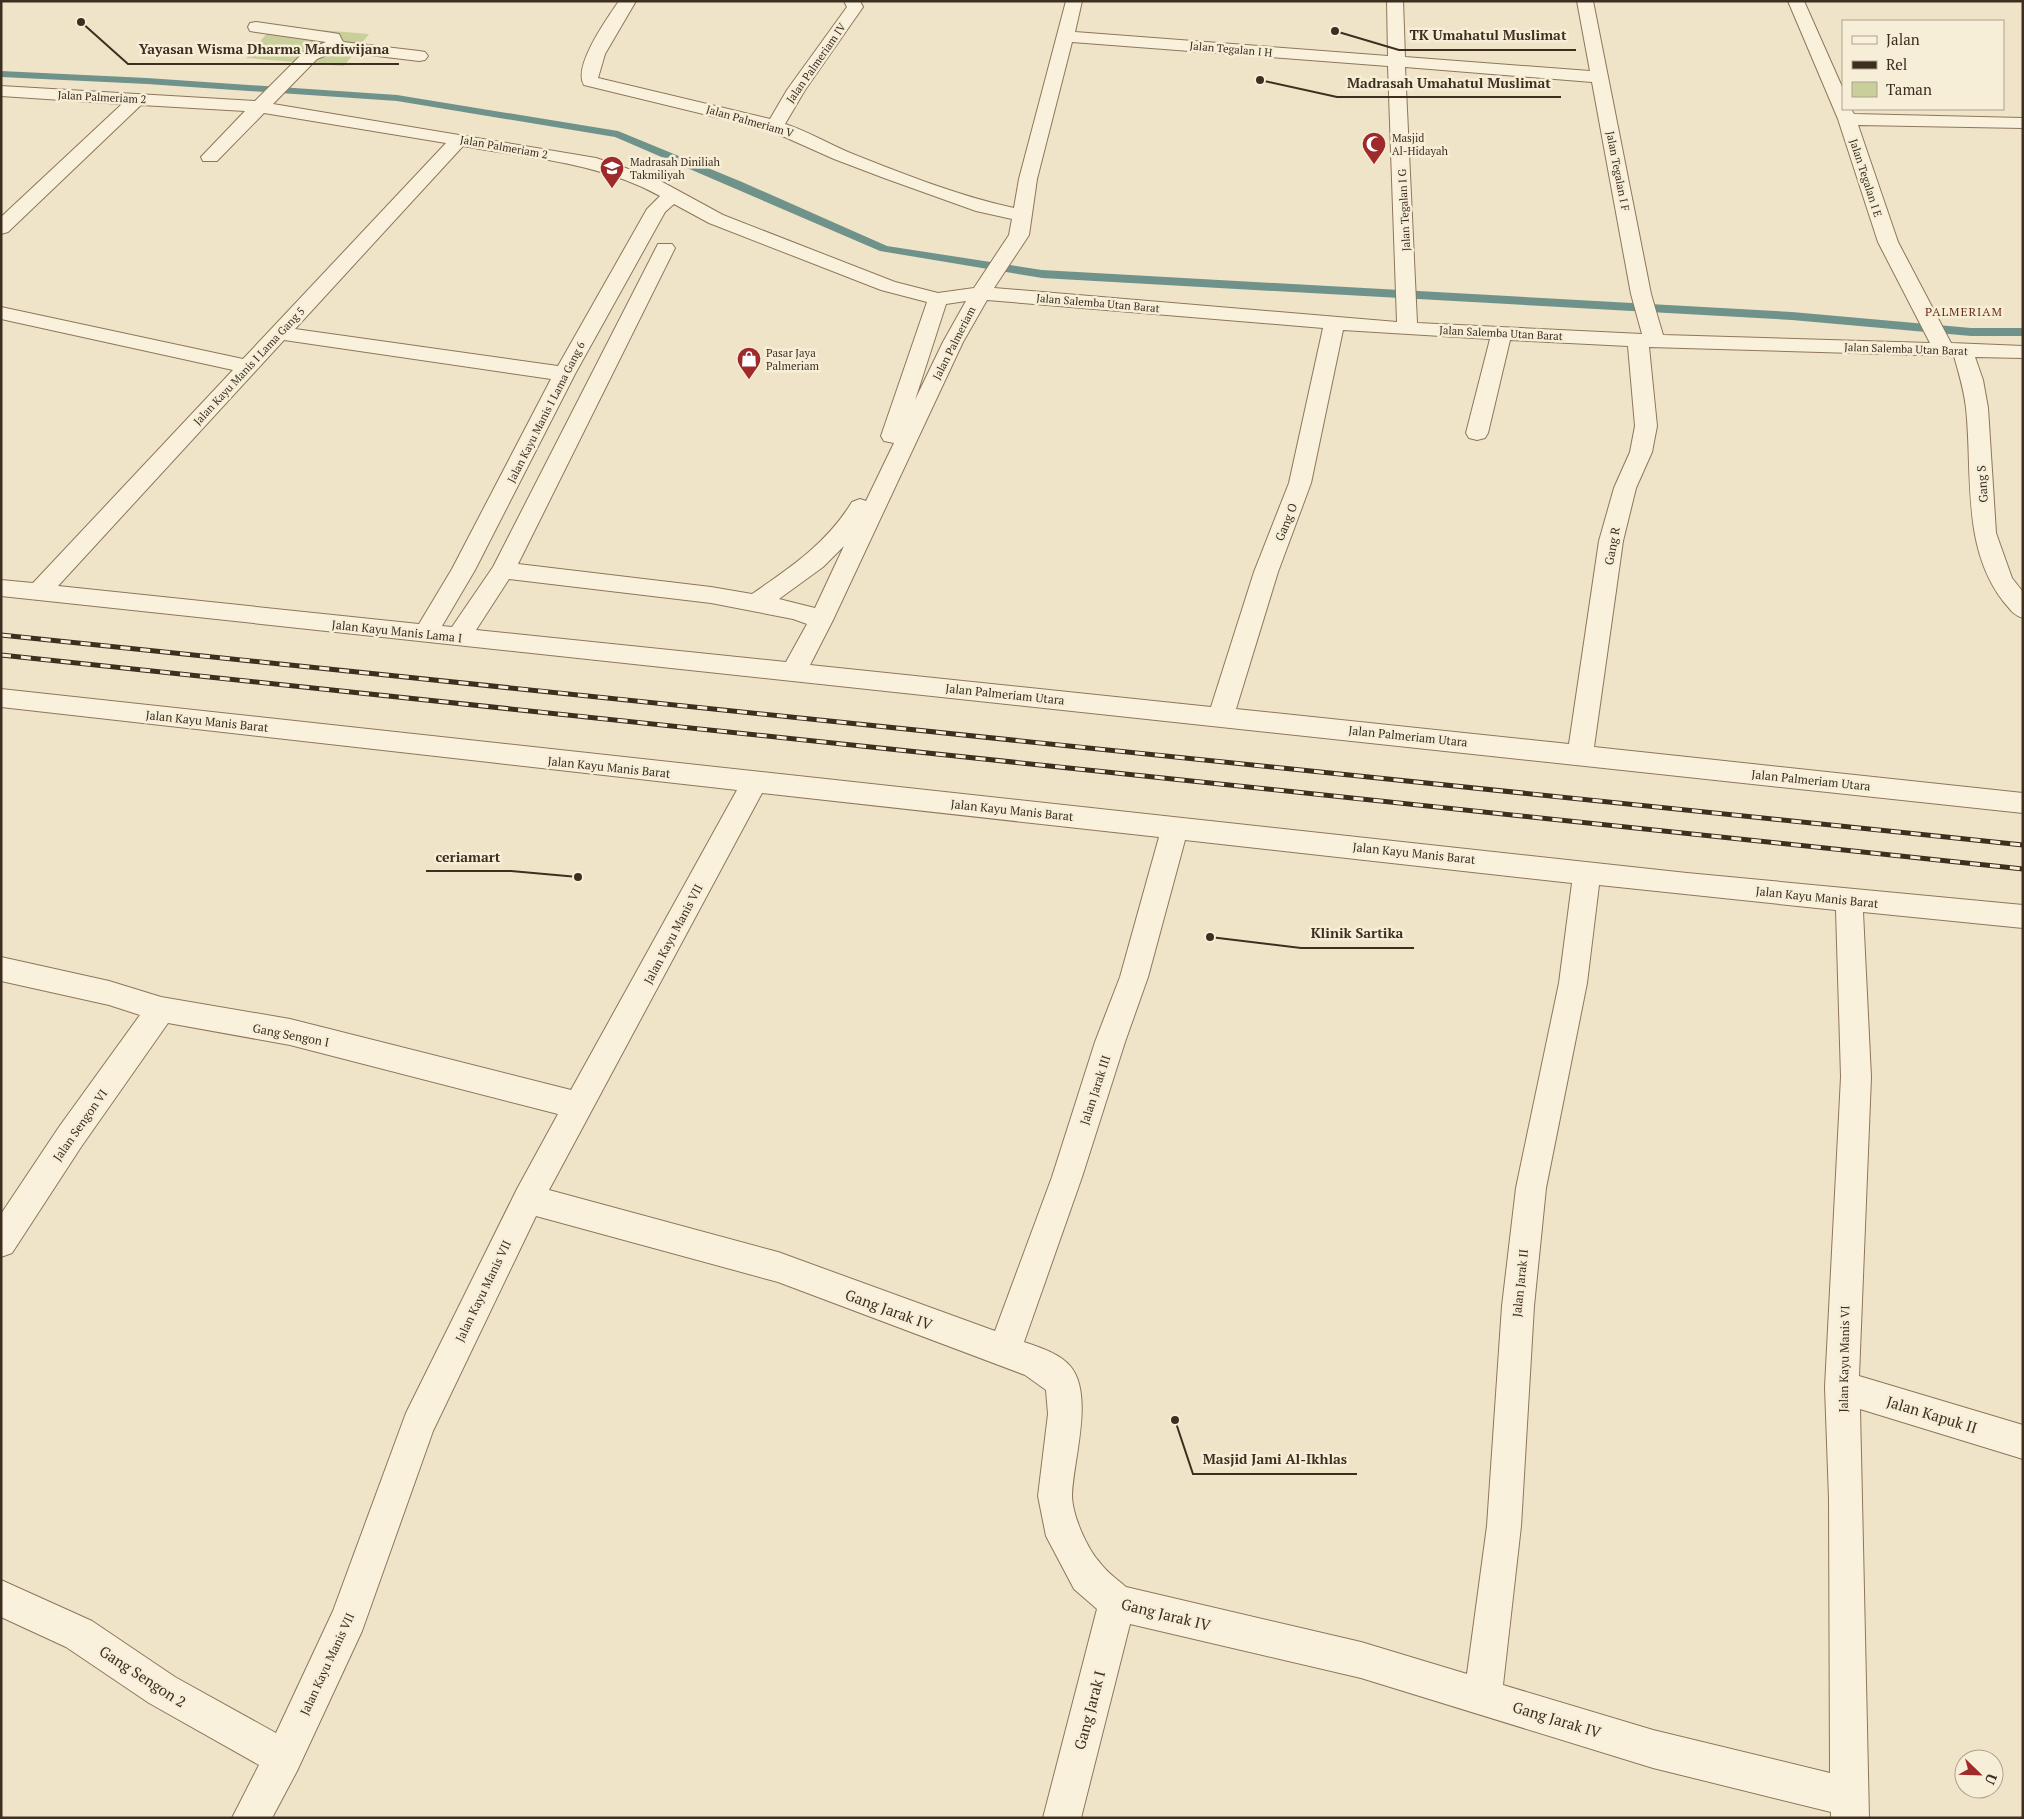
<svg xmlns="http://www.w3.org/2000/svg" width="2024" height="1819" viewBox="0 0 2024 1819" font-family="'PT Serif',serif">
  <rect width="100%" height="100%" fill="#f0e4c8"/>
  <polygon fill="#c9cf9b" points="273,26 369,34 344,66 246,58"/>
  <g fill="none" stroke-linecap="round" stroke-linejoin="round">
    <polygon fill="#6f938a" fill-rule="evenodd" points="1,71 147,78 397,95 618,131 742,182 887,246 1042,270 1792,312 1971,328 2023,328 2023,336 1971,336 1792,320 1042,278 880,251 615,137 397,101 147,84 1,77"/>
    <defs>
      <g id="minor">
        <path d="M619,1h17l-31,53 -7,24 172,41 17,-29 60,-83 -3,-6h16l3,6 -58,83 -20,34c22,7 42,19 63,28 53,21 110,44 166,56l5,-29 47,-178h16l-7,31 313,24 -1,-55h16l2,56 185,14 -13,-70h16l58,293 12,41 267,8 -52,-101 -40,-123 -50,-118h16l39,88v20h8l3,5 169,4v10l-165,-3 40,117 53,101 72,3v12l-48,-1 8,23 5,28 8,125 16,45 11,14v26c-10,-3 -13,-9 -20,-17 -42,-55 -30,-128 -37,-193 -2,-18 -7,-34 -12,-52l-305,-9 8,79 -5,26 -16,36 -13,53 -29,206 429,46v20l-2022,-217v-16l32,3 200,-213 -232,-51v-12l242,52 203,-216 -182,-30 -47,48h-14l-2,-4 44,-46 -104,-6 -133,127 -7,2v-17l121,-113 -121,-8v-10l254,15 50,-50 21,-9 -70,-10 -6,-1 -2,-4 2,-4 6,-1 77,11 6,1 4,8 76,9 6,1 3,4 -3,4 -6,1 -83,-10 -19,8 -44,45 323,54 59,20 68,37 172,67 43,11 36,-5 35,-53 3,-16 -36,-8 -92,-33 -50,-19 -65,-29 -185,-45c-12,-18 24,-68 35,-84zM1072,42l316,24 9,256 -403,-34 35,-53 8,-56zM1405,67l187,15 39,212 11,40 -225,-11zM463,146c67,12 137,17 197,50l-13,13 -89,157 -263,-37zM674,204l35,19 172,67 46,12 -46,134 3,5 10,2 -28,58 -6,-2 -8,3c-25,41 -61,65 -100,92l-41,-7 -193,-23 157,-316 -3,-4h-14l-165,323 -41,60 -10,-1 33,-56 100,-196 90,-162zM987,300l336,28 -34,155 -35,89 -43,135 -401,-42 23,-45 130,-278zM966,301l-23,41 -28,58 31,-96zM1343,330l147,9 -24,94 3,5 8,2 8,-2 3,-5 22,-93 118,6 7,80 -5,26 -16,36 -15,53 -30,203 -333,-35 42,-137 33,-89zM284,340l267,39 -99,190 -33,55 -361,-38zM844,546l-29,62 -36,-9 44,-32zM509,579l202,24 82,16 14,5 -21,38 -310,-32z"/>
        <path d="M1,689l1686,184 336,32v23l-160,-16 8,165 -12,299 164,49v34l-163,-50 9,409h-38v-6l-178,-44 -292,-90 -231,-54 -49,194h-38l54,-209 -23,-20 -28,-53 -8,-40 10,-82 -2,-24 -21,-15 -247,-93 -242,-66 -103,215 -71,200 -65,140 -25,47h-40l27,-53 -110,-62 -83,-56 -65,-30v-37l91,41 83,56 101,56 57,-122 73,-198 111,-224 41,-75 -268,-69 -122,-22 -87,124 -69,106 -11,4v-43l58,-87 81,-112 -31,-10 -108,-24v-24l108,24 52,16 129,22 281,71 166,-300 -736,-83zM762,793l397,44 -39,140 -25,65 -43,135 -57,154 -217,-79 -229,-62zM1185,840l387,43 -13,100 -43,205 -14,118 -15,220 -20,148 -106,-32 -235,-55c-8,-7 -18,-14 -25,-23 -14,-15 -29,-49 -29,-69 1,-34 22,-99 -1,-128 -10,-13 -32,-20 -47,-25l58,-165 43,-135 23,-65zM1599,885l237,25 5,167 -16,310 4,112 1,274 -177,-43 -150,-45 18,-159 13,-220 12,-118 41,-205z"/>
      </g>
    </defs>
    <use href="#minor" stroke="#8d765c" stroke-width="2"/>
    <use href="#minor" fill="#faf1dc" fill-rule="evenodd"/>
    <defs>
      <g id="rail">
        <polyline points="1,635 2023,845"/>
        <polyline points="1,655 2023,869"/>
      </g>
    </defs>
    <use href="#rail" stroke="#3d2e20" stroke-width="5"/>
    <use href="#rail" stroke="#f7eed8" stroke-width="3" stroke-dasharray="10" stroke-linecap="butt"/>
  </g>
  <defs>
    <symbol id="mosque-pin" viewBox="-11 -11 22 30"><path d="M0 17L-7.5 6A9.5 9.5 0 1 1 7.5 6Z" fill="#9e2a2b" stroke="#f7eed8"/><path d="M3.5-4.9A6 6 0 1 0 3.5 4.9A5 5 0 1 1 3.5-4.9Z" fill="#fff"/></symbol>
    <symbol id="school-pin" viewBox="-11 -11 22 30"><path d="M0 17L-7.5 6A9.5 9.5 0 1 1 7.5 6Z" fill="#9e2a2b" stroke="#f7eed8"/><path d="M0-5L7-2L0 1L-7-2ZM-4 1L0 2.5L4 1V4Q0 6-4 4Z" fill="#fff"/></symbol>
    <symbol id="shop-pin" viewBox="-11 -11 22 30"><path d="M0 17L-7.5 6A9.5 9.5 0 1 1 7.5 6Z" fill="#9e2a2b" stroke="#f7eed8"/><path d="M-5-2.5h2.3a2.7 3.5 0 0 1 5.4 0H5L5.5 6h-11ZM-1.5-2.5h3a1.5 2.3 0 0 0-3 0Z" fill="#fff"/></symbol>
  </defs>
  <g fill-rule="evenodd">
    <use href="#mosque-pin" x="1360" y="130" width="28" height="38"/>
    <use href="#school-pin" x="598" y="154" width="28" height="38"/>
    <use href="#shop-pin" x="735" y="345" width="28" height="38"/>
  </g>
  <g text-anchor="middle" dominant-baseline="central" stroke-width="5" stroke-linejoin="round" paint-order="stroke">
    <g font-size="11" fill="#3d2e20" stroke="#f7eed8">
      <text transform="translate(1231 49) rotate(5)">Jalan Tegalan I H</text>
      <text transform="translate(816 63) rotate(-55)">Jalan Palmeriam IV</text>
      <text transform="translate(102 97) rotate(3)">Jalan Palmeriam 2</text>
      <text transform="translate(750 121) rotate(16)">Jalan Palmeriam V</text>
      <text transform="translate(504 147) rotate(10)">Jalan Palmeriam 2</text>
      <text transform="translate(1618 171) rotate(79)">Jalan Tegalan I F</text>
      <text transform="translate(1866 178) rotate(72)">Jalan Tegalan I E</text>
      <text transform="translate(1404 210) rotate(-93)">Jalan Tegalan I G</text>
      <text transform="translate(1098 303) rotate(5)">Jalan Salemba Utan Barat</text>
      <text transform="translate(1501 333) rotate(3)">Jalan Salemba Utan Barat</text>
      <text transform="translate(954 343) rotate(-63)">Jalan Palmeriam</text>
      <text transform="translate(1906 349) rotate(2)">Jalan Salemba Utan Barat</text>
      <text transform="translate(249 366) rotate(-47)">Jalan Kayu Manis I Lama Gang 5</text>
      <text transform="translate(546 412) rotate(-63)">Jalan Kayu Manis I Lama Gang 6</text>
    </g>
    <g font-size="11" fill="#3d2e20" stroke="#f7eed8" text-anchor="start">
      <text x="1392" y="138">Masjid<tspan x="1392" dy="13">Al-Hidayah</tspan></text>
      <text x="630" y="162">Madrasah Diniliah<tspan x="630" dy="13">Takmiliyah</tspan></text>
      <text x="766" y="353">Pasar Jaya<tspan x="766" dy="13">Palmeriam</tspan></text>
    </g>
    <g font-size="12" letter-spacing="1" fill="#6b2e1e" stroke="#f7eed8">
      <text x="1964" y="311">PALMERIAM</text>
    </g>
    <g font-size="12" fill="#3d2e20" stroke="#f7eed8">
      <text transform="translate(1982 484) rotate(-94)">Gang S</text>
      <text transform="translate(1286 522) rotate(-68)">Gang O</text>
      <text transform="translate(1612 546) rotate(-79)">Gang R</text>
      <text transform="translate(397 631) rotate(6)">Jalan Kayu Manis Lama I</text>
      <text transform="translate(1005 694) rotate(6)">Jalan Palmeriam Utara</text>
      <text transform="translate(207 721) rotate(6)">Jalan Kayu Manis Barat</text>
      <text transform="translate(1408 736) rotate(6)">Jalan Palmeriam Utara</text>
      <text transform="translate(609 767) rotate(6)">Jalan Kayu Manis Barat</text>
      <text transform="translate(1811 780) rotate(6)">Jalan Palmeriam Utara</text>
      <text transform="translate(1012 810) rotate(6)">Jalan Kayu Manis Barat</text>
      <text transform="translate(1414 853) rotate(6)">Jalan Kayu Manis Barat</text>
      <text transform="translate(1817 897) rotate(6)">Jalan Kayu Manis Barat</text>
      <text transform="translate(673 934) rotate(-62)">Jalan Kayu Manis VII</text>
      <text transform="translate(291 1035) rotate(11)">Gang Sengon I</text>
      <text transform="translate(1095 1090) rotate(-72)">Jalan Jarak III</text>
      <text transform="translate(80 1125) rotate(-55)">Jalan Sengon VI</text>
      <text transform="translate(1520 1283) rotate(-84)">Jalan Jarak II</text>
      <text transform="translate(483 1291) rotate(-64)">Jalan Kayu Manis VII</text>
      <text transform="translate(1844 1359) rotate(-89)">Jalan Kayu Manis VI</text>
      <text transform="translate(327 1664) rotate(-65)">Jalan Kayu Manis VII</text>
    </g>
    <g font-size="15" fill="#3d2e20" stroke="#f7eed8">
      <text transform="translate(889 1309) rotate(20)">Gang Jarak IV</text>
      <text transform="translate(1932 1414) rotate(17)">Jalan Kapuk II</text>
      <text transform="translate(1166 1614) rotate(14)">Gang Jarak IV</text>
      <text transform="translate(143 1676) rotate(33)">Gang Sengon 2</text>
      <text transform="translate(1089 1710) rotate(-75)">Gang Jarak I</text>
      <text transform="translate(1557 1719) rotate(17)">Gang Jarak IV</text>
    </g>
  </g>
  <path fill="none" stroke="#3d2e20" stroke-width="2" d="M1335 31L1399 50H1576M81 22L128 64H399M1260 80L1337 97H1561M578 877L511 871H426M1210 937L1301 948H1414M1175 1420L1193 1474H1357"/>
  <g fill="#3d2e20" stroke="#f7eed8" stroke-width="2">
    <circle cx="1335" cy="31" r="5"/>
    <circle cx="81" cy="22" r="5"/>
    <circle cx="1260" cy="80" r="5"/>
    <circle cx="578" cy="877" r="5"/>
    <circle cx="1210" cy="937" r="5"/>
    <circle cx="1175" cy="1420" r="5"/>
  </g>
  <g font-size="14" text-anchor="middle" font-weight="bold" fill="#3d2e20" stroke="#f7eed8" stroke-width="5" stroke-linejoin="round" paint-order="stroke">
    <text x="1488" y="40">TK Umahatul Muslimat</text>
    <text x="264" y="54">Yayasan Wisma Dharma Mardiwijana</text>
    <text x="1449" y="88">Madrasah Umahatul Muslimat</text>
    <text x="468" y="862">ceriamart</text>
    <text x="1357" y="938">Klinik Sartika</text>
    <text x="1275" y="1464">Masjid Jami Al-Ikhlas</text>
  </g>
  <rect width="2024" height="1819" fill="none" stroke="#3d2e20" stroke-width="5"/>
  <rect x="1842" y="20" width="162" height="90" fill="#f7eed8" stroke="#ada18e"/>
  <rect x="1852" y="36" width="25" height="8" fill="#faf1dc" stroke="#ada18e"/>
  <text x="1886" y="45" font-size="15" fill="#3d2e20">Jalan</text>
  <rect x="1852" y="61" width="25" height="8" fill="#3d2e20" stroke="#ada18e"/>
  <text x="1886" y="70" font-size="15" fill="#3d2e20">Rel</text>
  <rect x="1852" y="82" width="25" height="15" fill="#c9cf9b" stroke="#ada18e"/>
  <text x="1886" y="95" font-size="15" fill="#3d2e20">Taman</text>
  <g transform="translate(1979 1774) rotate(113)"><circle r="24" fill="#f7eed8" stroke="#ada18e"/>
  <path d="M0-4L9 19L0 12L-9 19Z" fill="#9e2a2b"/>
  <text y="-8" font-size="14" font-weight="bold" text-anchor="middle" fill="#3d2e20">U</text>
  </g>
</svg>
